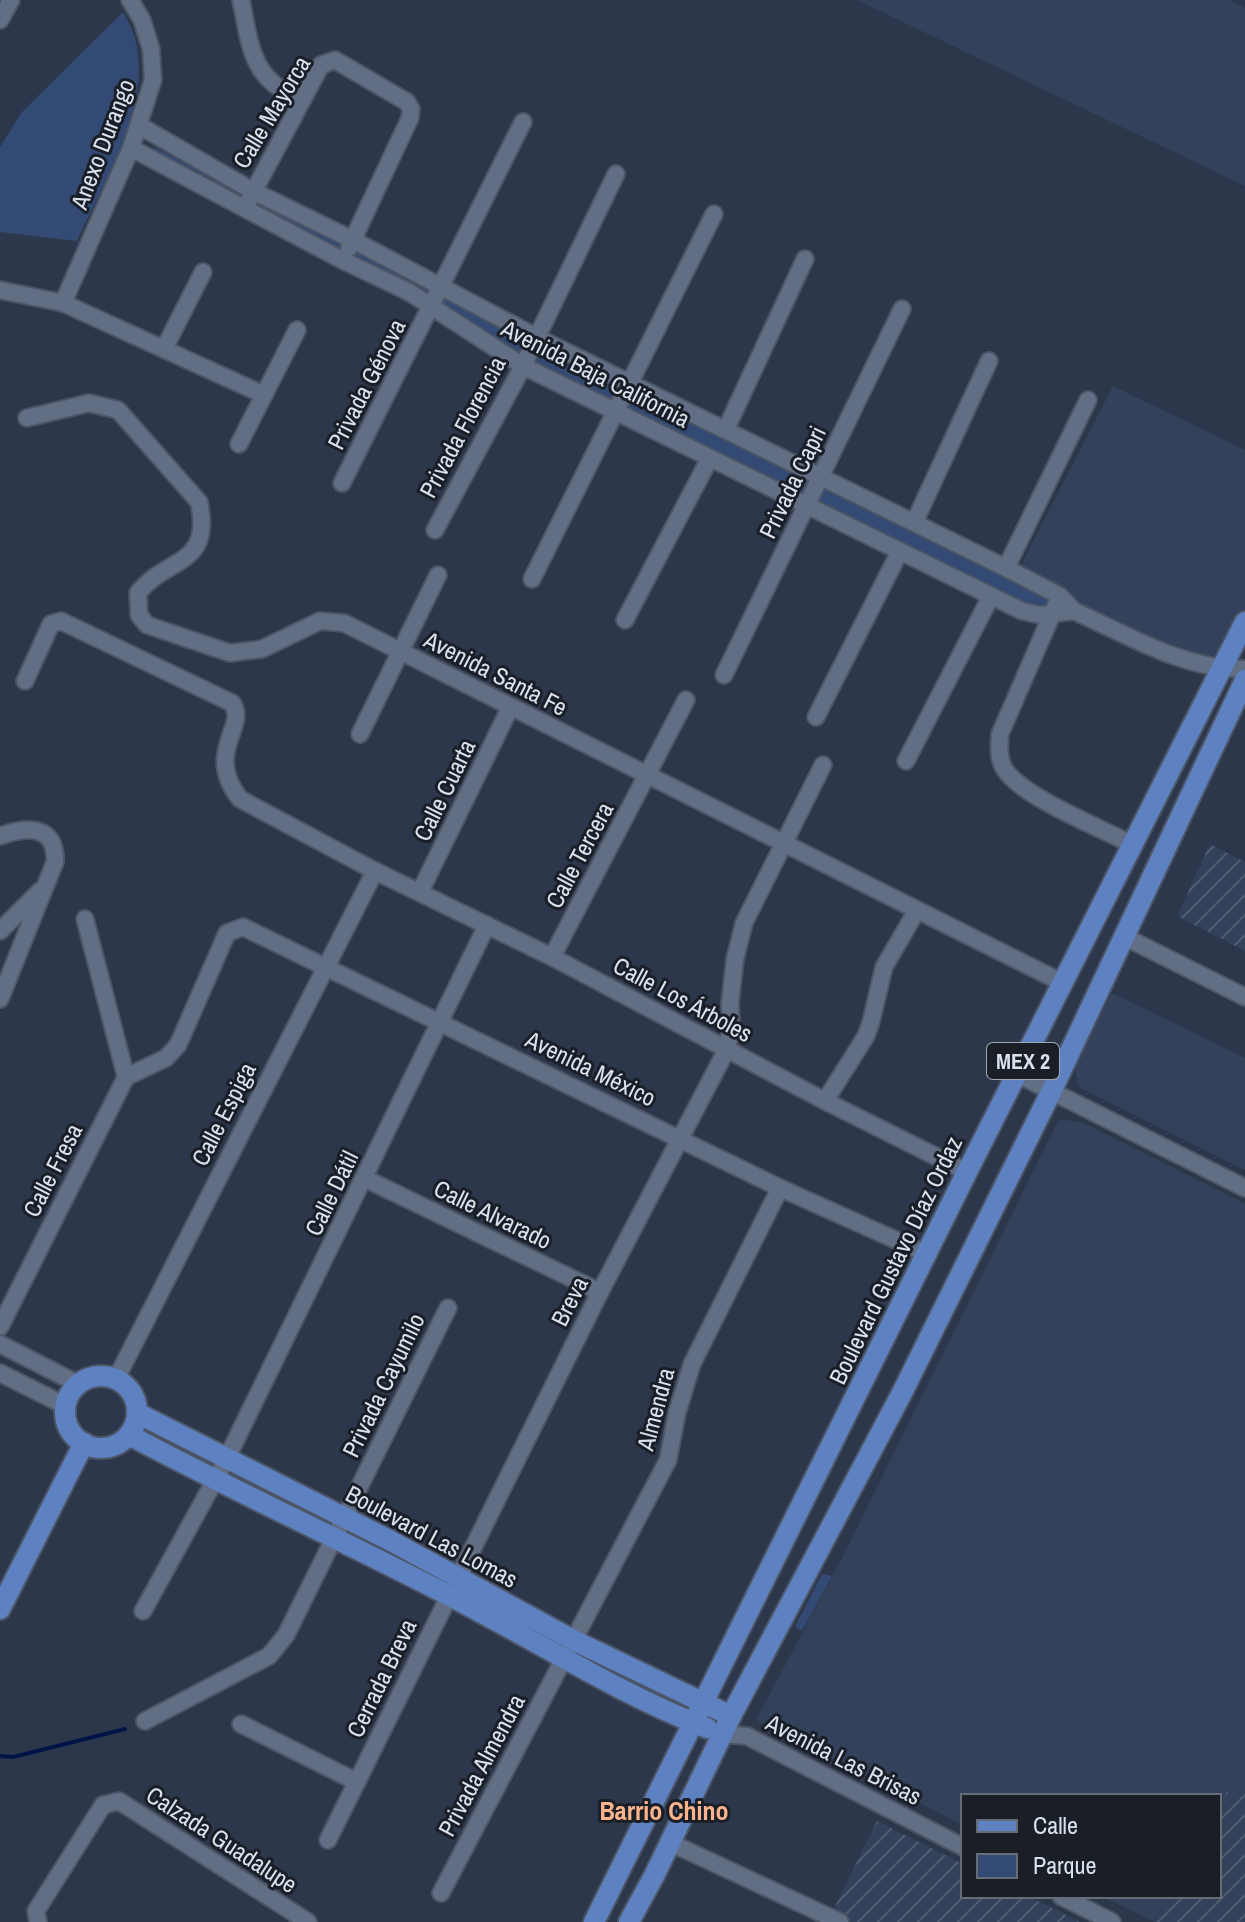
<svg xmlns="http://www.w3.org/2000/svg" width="1245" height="1922" viewBox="0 0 1245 1922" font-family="'Archivo Narrow',sans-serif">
  <defs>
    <pattern id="industrial-furrows" width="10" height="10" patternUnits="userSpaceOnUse" patternTransform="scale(2)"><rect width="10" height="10" fill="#33415a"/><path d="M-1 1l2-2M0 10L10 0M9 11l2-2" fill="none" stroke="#505c72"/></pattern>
  </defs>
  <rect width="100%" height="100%" fill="#2c374b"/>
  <g fill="#33415a">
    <polygon points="857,0 1229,0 1245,8 1245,186"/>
    <polygon points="1113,386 1245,450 1245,623 1218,675 1016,575"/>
    <polygon points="1112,993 1245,1058 1245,1170 1079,1087 1074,1066"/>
    <polygon points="1059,1119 1083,1123 1245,1204 1245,1785 1238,1798 1227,1793 1219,1806 1219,1796 963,1796 963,1825 756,1720 843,1556"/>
    <polygon points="1102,1896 1169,1896 1154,1922"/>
  </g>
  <g fill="url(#industrial-furrows)">
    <polygon points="1210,844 1245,862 1245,951 1177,916"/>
    <polygon points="1245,1785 1245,1922 1154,1922 1169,1896 1219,1896 1219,1806 1227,1792 1238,1798"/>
    <polygon points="877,1821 963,1864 963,1896 1028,1896 1080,1922 851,1922 832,1913"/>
  </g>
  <g fill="#334a74">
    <path d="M123,12c45,70 -16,163 -46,229l-77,-9v-85l22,-35z"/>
    <polygon points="153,147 202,170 242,194 239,199 158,155"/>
    <polygon points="262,203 344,243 339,252 259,210"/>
    <polygon points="357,250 432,288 427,297 352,259"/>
    <polygon points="445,295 526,342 518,358 441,305"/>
    <polygon points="541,352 617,390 612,401 536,363"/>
    <polygon points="635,393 808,480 801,494 628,407"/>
    <polygon points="825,488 1037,592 1049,600 1046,608 1027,607 818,504"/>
    <polygon points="822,1574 832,1576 802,1631 796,1628 796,1625"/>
  </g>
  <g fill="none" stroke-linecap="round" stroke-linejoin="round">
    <polyline stroke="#001547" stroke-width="4" points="0,1756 13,1757 125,1729"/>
    <defs>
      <g id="minor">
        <path d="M241,0c6,28 8,64 33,84 8,7 19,11 28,16"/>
        <polyline points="0,20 11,0"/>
        <path d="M140,126l113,65 100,49 183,97 470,231 54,28 14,15c54,24 110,59 171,58"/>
        <polyline points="131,148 342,260 409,292 523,366 1022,611 1040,615 1074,611"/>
        <polyline points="249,200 321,65 335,60 407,102 411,109 410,118 349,248"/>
        <polyline points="0,290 63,303 262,394"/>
        <polyline points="63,303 131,148 153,80 151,49 142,20 130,0"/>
        <polyline points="164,349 203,272"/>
        <path d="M27,418l62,-15 29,7 81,92c14,65 -32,54 -61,91l1,22 8,10 83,28 32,-4 58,-28 24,2 719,360"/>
        <polyline points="726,429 805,259"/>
        <polyline points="239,444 297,330"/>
        <polyline points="342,483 523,122"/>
        <polyline points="915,521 989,361"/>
        <polyline points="435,530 523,366 616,174"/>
        <polyline points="1006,568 1088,400"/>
        <polyline points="532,579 714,214"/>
        <path d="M1056,605l-56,129c-1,13 -2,25 5,36 19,28 96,58 128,75"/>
        <polyline points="625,620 710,458"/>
        <polyline points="724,675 902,309"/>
        <path d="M25,681l26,-57 10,-3 171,82c17,23 -29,49 8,96l135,72 177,86 273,144 142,71"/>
        <polyline points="816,717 900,551"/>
        <polyline points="360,734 438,575"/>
        <polyline points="906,761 991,596"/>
        <path d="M0,836c28,-10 56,-11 55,26l-55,137"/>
        <polyline points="420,892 510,708"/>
        <polyline points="85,919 126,1077"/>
        <polyline points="0,931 40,891"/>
        <polyline points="1123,936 1245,997"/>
        <polyline points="552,957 686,700"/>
        <polyline points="1017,1074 1245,1188"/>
        <polyline points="126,1077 166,1058 178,1045 227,933 243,927 780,1188 927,1254"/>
        <polyline points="825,1101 866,1036 871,1022 884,967 917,910"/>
        <polyline points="366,1179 600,1292"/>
        <polyline points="0,1327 126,1077"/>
        <polyline points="0,1344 78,1384"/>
        <polyline points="0,1373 66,1406"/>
        <polyline points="116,1379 375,871"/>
        <polyline points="143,1611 226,1460 487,925"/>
        <polyline points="145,1721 269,1656 286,1635 448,1308"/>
        <polyline points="241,1724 357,1782"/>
        <polyline points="722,1734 747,1736 963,1847"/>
        <polyline points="328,1840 600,1292 727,1049 731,1028 730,1003 735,959 744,923 823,765"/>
        <polyline points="671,1843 840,1922"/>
        <polyline points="441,1893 668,1460 677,1413 692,1364 780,1188"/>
        <polyline points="1061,1896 1112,1922"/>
        <polyline points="38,1922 36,1911 103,1805 119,1801 308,1922"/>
      </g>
      <g id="major">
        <circle cx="101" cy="1412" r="36"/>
        <polyline points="137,1413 391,1541 573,1640 731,1716"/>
        <path d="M129,1435c105,56 213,105 319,160 86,44 169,98 259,133"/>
        <polyline points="0,1609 84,1443"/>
        <polyline points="594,1922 967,1172 1245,622"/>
        <polyline points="629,1922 655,1874 731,1716 903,1391 1051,1092 1245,680"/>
      </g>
    </defs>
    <use href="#minor" stroke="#4c5565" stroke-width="20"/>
    <use href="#major" stroke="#4c5565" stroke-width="24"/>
    <use href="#minor" stroke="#626e84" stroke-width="16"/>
    <use href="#major" stroke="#5e81c1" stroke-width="20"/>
  </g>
  <g text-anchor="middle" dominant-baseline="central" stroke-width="6" stroke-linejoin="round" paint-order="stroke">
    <rect fill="#1a1f27" stroke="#a0a8b2" stroke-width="2" x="987" y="1043" width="72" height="36" rx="6"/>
    <g font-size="22" font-weight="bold" fill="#dae2ee">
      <text x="1023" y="1061">MEX 2</text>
    </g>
    <g font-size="24" fill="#dae2ee" stroke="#1a1f27">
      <text transform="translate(271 112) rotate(-59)">Calle Mayorca</text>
      <text transform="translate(102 144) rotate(-69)">Anexo Durango</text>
      <text transform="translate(596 373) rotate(27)">Avenida Baja California</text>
      <text transform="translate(366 384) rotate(-63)">Privada Génova</text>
      <text transform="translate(462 427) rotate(-62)">Privada Florencia</text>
      <text transform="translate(792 482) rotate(-64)">Privada Capri</text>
      <text transform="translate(496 673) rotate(27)">Avenida Santa Fe</text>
      <text transform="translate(444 790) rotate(-64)">Calle Cuarta</text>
      <text transform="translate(579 855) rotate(-62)">Calle Tercera</text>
      <text transform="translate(683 999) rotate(28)">Calle Los Árboles</text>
      <text transform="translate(591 1068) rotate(26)">Avenida México</text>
      <text transform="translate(223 1114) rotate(-63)">Calle Espiga</text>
      <text transform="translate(52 1170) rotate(-63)">Calle Fresa</text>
      <text transform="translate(331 1193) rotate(-64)">Calle Dátil</text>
      <text transform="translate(493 1214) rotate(26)">Calle Alvarado</text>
      <text transform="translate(895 1260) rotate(-64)">Boulevard Gustavo Díaz Ordaz</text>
      <text transform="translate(569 1301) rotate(-63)">Breva</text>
      <text transform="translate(383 1385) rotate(-64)">Privada Cayumilo</text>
      <text transform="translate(655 1409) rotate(-75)">Almendra</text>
      <text transform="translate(432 1536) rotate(28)">Boulevard Las Lomas</text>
      <text transform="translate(381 1678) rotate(-64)">Cerrada Breva</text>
      <text transform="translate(844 1759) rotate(27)">Avenida Las Brisas</text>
      <text transform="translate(481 1765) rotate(-62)">Privada Almendra</text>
      <text transform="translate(222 1839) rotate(33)">Calzada Guadalupe</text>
    </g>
    <g font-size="26" font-weight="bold" fill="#fdb48d" stroke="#1a1f27">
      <text x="664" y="1810">Barrio Chino</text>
    </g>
  </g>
  <rect x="961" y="1794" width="260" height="104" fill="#1a1f27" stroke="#676d77" stroke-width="2"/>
  <rect x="977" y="1820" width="40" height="12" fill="#5e81c1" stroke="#676d77" stroke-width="2"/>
  <text x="1033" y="1834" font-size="24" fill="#dae2ee">Calle</text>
  <rect x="977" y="1854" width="40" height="24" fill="#334a74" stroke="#676d77" stroke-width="2"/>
  <text x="1033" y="1874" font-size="24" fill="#dae2ee">Parque</text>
</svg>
